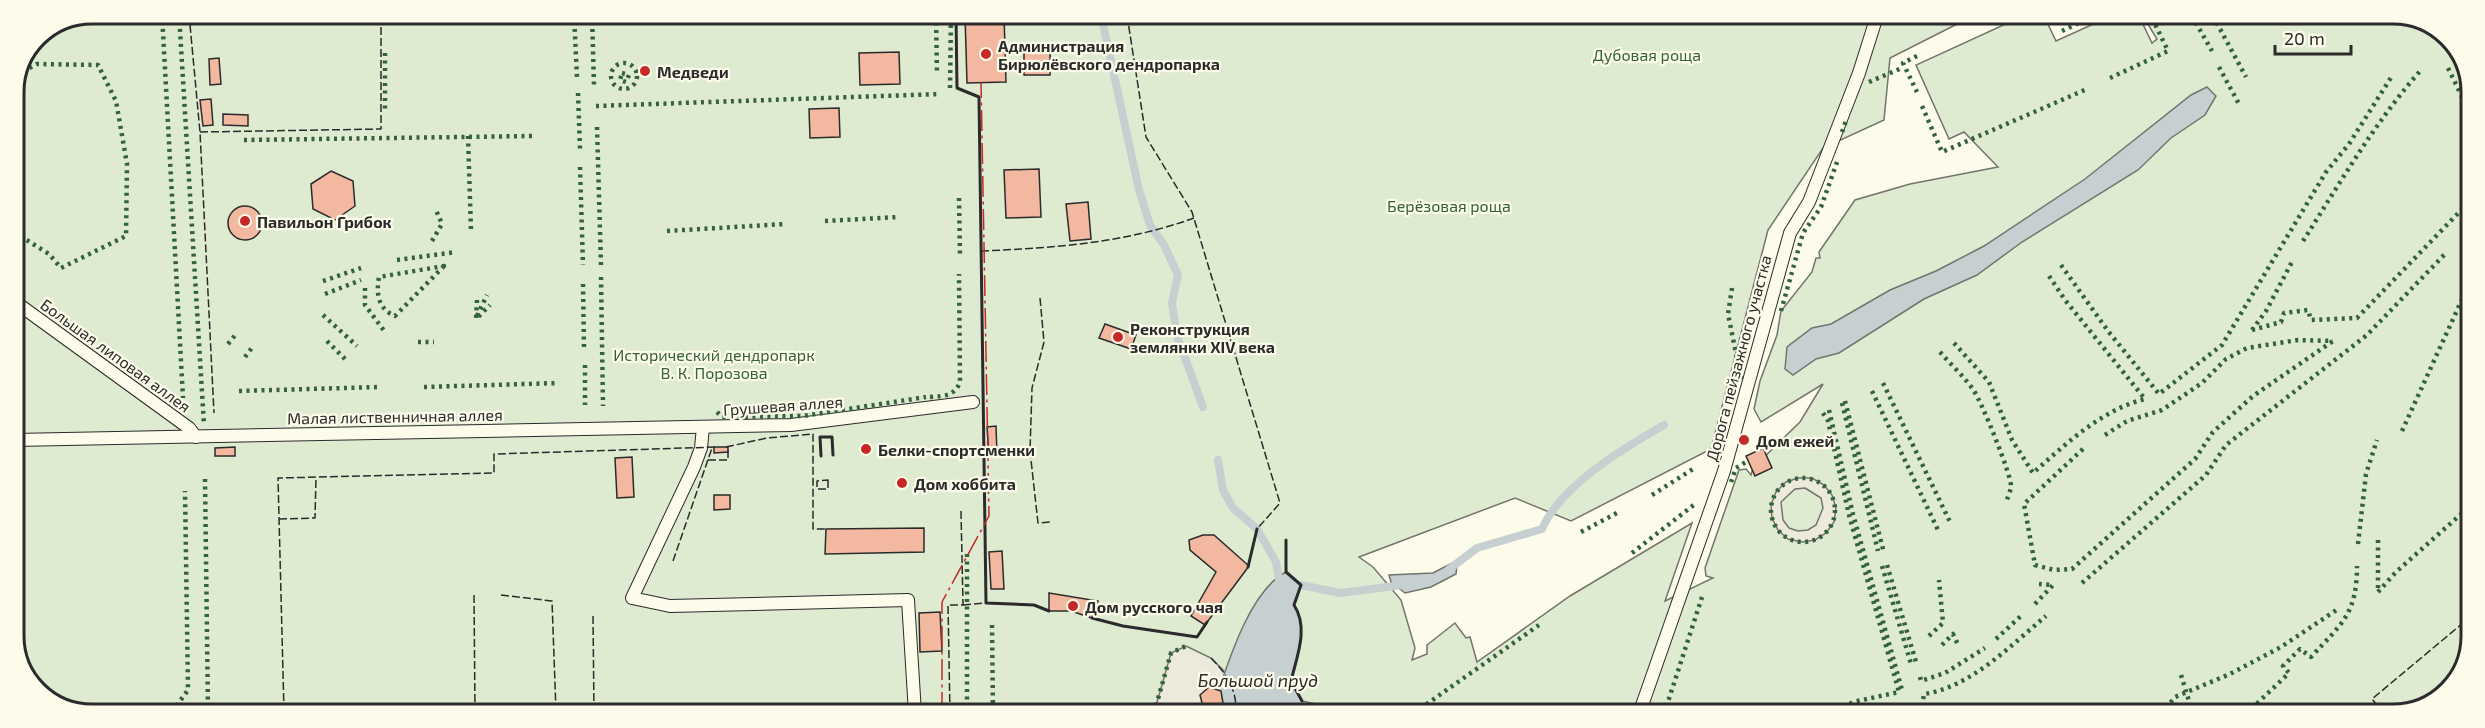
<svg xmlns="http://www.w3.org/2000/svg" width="2485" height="728" viewBox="0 0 2485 728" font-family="'Exo 2',sans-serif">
  <rect width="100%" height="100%" fill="#fdfbea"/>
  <polygon fill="#deebd1" stroke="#74746e" stroke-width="1.5" points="92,14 1973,16 1890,58 1884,120 1823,148 1768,230 1711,449 1571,521 1515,498 1359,557 1373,567 1401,600 1415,648 1412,660 1427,654 1427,645 1455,623 1466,638 1470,637 1477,662 1570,596 1692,523 1665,601 1713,578 1706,576 1705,568 1739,470 1746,469 1751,475 1753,468 1800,422 1823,384 1761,422 1754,409 1760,381 1777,335 1781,311 1812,272 1816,258 1820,258 1819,252 1855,200 1910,184 1998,167 1964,132 1949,139 1916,65 2023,16 2044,16 2056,41 2111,16 2139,16 2152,43 2157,39 2143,16 2414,16 2452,41 2471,87 2469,657 2441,698 2393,714 71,712 30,684 14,641 14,92 37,36"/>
  <g fill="#eceadb" stroke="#74746e" stroke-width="1.5" fill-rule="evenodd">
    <path d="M1798,478h14l12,7 8,10 4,13 -2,14 -8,11 -11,7 -13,2 -14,-3 -10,-9 -6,-12 -1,-13 5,-13 10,-10zM1805,488l16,10 2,10 -7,17 -8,5 -10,1 -9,-3 -6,-8 -2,-18 14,-13z"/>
    <polygon points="1186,646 1211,658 1223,670 1232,686 1236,713 1154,713 1171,653"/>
  </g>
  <g fill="#c7d0d0" stroke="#74746e" stroke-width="1.5">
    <polygon points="2207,87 2216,96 2205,115 2171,138 2138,170 2022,242 1977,275 1924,299 1839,353 1816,359 1793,375 1785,369 1787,347 1812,328 1831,324 1890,290 1936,271 1984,246 2085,179 2191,95"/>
    <polygon points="1452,563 1457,565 1456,574 1431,587 1405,593 1391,582 1389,575 1433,573"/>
    <path d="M1286,572l15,13 -7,20c15,23 3,51 -3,76l11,20 19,4 -1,8h-109c14,-40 36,-121 75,-141z"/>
  </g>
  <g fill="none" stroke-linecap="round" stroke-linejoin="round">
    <g stroke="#c7d0d0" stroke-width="8">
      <polyline points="1101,15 1139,190 1150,225 1164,245 1178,275 1172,303 1177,336 1203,407"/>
      <polyline points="1218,460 1223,490 1233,508 1257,529 1276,562 1280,586"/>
      <path d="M1448,570l29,-22 65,-19c19,-44 82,-81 122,-104"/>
      <polyline points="1294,588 1301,585 1340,593 1403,585"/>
    </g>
  </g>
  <g fill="#f2b8a0" stroke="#2b2b2b" stroke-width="1.5">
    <polygon points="965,15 1004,15 1006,82 967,83"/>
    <polygon points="1050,47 1050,75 1024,75 1024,48"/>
    <polygon points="899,52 900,84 860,85 859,53"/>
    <polygon points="219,58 221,84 210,85 209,59"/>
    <polygon points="211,99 213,125 203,126 200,100"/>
    <polygon points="839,108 840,137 810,138 809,109"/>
    <polygon points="223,114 248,115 248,126 223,125"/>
    <polygon points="1039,169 1041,217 1006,218 1004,170"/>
    <polygon points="331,171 353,181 355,206 335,220 313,209 311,184"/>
    <polygon points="1088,202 1091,239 1070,241 1066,204"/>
    <circle cx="245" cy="223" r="17"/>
    <polygon points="1105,324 1136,335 1131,349 1099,338"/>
    <polygon points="996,426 997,455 989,455 987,427"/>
    <polygon points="235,447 235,456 215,456 215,448"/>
    <polygon points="714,447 728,447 728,452 714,453"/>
    <polygon points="1763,448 1772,468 1755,476 1746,456"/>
    <polygon points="632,457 634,497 617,498 615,458"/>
    <polygon points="714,495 730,495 730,509 714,510"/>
    <polygon points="924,528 924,552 825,554 826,529"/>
    <polygon points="1203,535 1214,535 1249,566 1205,625 1191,616 1216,572 1190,550 1189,540"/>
    <polygon points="1002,551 1004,589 991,589 989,552"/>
    <polygon points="1049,593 1098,601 1092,618 1071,611 1049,611"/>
    <polygon points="940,612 942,651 920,652 919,613"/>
    <polygon points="1209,687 1221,691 1223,703 1215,711 1203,707 1200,695"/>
  </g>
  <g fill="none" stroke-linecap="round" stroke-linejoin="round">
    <defs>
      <g id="lane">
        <polyline points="14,301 189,428 196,437"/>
        <polyline points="703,427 701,448 694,467 632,598 670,606 908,600 915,713"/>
        <polyline points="14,440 791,425 973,402"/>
        <polyline points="1639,714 1724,471 1790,233 1809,202 1859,73 1877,16"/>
      </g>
    </defs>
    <use href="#lane" stroke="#2b2b2b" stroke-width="14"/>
    <use href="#lane" stroke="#fdfbea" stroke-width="12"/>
    <g stroke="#34623c" stroke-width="4.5" stroke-dasharray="3 4.5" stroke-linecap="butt">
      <polyline points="162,14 183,398"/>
      <polyline points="179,14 204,425"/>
      <polyline points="574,14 577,78"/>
      <polyline points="592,14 594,86"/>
      <polyline points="936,15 937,74"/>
      <polyline points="2192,16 2212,51"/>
      <polyline points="2213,16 2246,77"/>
      <polyline points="2288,16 2291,22"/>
      <polyline points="2303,22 2313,16"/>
      <polyline points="2062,31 2093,16"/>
      <polyline points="385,53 385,112"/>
      <polyline points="1917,56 1903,63 1917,92"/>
      <circle cx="624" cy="76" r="13"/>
      <polyline points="2219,67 2239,104"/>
      <polyline points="2448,68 2471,115"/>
      <polygon points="622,73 629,75 626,82 620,80"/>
      <polyline points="2110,78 2168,51 2154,22 2166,16"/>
      <polyline points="1869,82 1902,68"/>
      <polyline points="950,88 951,15"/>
      <polyline points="578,93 580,149"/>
      <polyline points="596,106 940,94"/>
      <polyline points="1922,106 1942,152 2087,89"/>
      <polyline points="597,127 601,265"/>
      <polyline points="1842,132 1847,118"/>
      <polyline points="468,136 471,231"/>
      <polyline points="244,140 533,136"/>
      <polyline points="580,167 583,265"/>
      <polyline points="959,198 960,256"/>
      <polyline points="825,221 899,217"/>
      <polyline points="667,231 785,224"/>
      <polyline points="14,232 49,254 61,268 126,236 127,164 116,101 98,65 37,64 22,72"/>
      <polyline points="432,241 442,224 436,210"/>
      <path d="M2303,241c37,-58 72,-119 118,-171"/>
      <polyline points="397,260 456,252"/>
      <polyline points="2061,265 2108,331 2159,394 2222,345 2326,172 2349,144 2392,76"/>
      <path d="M444,266l-49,50c-17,-7 -19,-22 -16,-39z"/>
      <polyline points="601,277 603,406"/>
      <polyline points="323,281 361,268"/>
      <polyline points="583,284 584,347"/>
      <polyline points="365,288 365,305 385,332"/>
      <polyline points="1732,288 1728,314 1742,383"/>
      <polyline points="325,294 361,280"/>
      <polyline points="477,300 476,319 490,305"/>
      <polyline points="1781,311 1803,233 1821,207 1837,162"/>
      <polyline points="323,315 357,346"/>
      <polyline points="477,316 487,295"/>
      <polyline points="2252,330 2281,322 2284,313 2308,310 2311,320 2357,318 2468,203 2471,191"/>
      <polyline points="2252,330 2266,311 2293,260"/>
      <polyline points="327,341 348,362"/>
      <polyline points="418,342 434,342"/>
      <path d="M1954,343l35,39 23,58 21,33c33,-29 68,-63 112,-74l-80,-99 -16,-24"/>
      <polyline points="228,344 237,333"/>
      <path d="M1940,352c11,13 25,25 34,39 8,12 37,83 37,95 0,4 -3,10 -4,14"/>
      <polyline points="245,357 254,345"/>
      <polyline points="585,365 585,405"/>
      <polyline points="1883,383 1950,522"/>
      <polyline points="424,387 559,383"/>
      <polyline points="239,391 379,387"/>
      <polyline points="1872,391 1938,530"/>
      <path d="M930,397c14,-1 25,-1 30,-15l-1,-108"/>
      <polyline points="1845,401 1884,553"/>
      <polyline points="1842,403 1878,551"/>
      <polyline points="1829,410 1853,514 1902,690"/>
      <polyline points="717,412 722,417 803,416 926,397"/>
      <polyline points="1823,413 1828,421 1849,515 1899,692 1853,702 1833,714"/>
      <polyline points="2402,431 2464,295 2470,269"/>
      <polyline points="2105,435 2127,421 2162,410 2202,383 2226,359 2247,348 2298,340 2333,341"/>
      <polyline points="2083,449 2024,504 2035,565 2054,570 2072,569 2195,459 2213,432 2253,396 2333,341"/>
      <circle cx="1803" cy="510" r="32"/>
      <polyline points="205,479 208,712"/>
      <polyline points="1731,482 1736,468 1746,462"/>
      <polyline points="1652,495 1693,469"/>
      <polyline points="1581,532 1617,513"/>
      <polyline points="2378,540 2378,592"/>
      <polyline points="2358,544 2366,474 2377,440"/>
      <polyline points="1632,553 1695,504"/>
      <polyline points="967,554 967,713"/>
      <polyline points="1887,565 1916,662"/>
      <polyline points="1882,566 1911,664"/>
      <polyline points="2082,583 2206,475 2226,445 2367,335 2445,254"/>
      <polyline points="2378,592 2396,572 2469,507"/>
      <polyline points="2035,604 2053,585 2039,584"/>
      <polyline points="992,625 993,713"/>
      <polyline points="1929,636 1943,623 1939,580"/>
      <polyline points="1996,639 2022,615"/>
      <polyline points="1942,645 1953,634 1959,647"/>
      <polyline points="2181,675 2193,714"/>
      <polyline points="1920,677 1921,681 1945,673 1985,648"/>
      <polyline points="172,712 188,690 185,491"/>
      <polyline points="1154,713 1171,653 1186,646"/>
      <polyline points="1414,713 1539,625"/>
      <polyline points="1902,713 1902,714"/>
      <polyline points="1664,714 1703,594"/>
      <polyline points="1894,714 1898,714"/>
      <polyline points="1916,714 1917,710"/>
      <path d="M1921,714l3,-20c47,-7 86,-48 122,-78"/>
      <polyline points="2161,714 2175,697 2230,674 2281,647 2338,609"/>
      <path d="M2246,714l43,-41 -6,-7 17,-17 11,8c30,-33 46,-42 46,-91"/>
    </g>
    <g stroke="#2b2b2b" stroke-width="1.5" stroke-dasharray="8 3" stroke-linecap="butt">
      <polyline points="189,14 200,132 214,413"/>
      <polyline points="1127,15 1146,137 1192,212 1280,503 1257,529"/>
      <polyline points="200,132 381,129 381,14"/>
      <path d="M981,251c73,-3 144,-8 213,-33"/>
      <polyline points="1040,298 1044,342 1032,388 1030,451 1038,523 1051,522"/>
      <polyline points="726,447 767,438 813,434 813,529 826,529"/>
      <polyline points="708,460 728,460 728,450"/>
      <polygon points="828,480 828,489 817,489 817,481"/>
      <polyline points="279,519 315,518 316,477"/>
      <polyline points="673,561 712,448"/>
      <polyline points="474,595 475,712"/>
      <polyline points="501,595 552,601 556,712"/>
      <polyline points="963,605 986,603"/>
      <polyline points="593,616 594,712"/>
      <path d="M1211,658c16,16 26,32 25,55"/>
      <polyline points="284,712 278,478 494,473 494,454 717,447"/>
      <polyline points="950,713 948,605 963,605 961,511"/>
      <polyline points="2385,714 2372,699 2469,618"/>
    </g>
    <g stroke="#2b2b2b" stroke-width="3">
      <polyline points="956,15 957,88 979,97 986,603 1034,605 1049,611"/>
      <polyline points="821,456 820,437 832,437 833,455"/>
      <path d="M1286,540v32l15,13 -7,20c15,23 3,51 -3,76l11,20"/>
      <polyline points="1248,567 1257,529"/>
      <polyline points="1092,618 1123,626 1197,637 1207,622"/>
    </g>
    <polyline stroke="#c62828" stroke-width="1.5" stroke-dasharray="21 4.5 3 4.5" stroke-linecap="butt" points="942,713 942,602 989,516 981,82"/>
  </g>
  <g fill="#c62828" stroke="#fdfbea" stroke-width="2">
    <circle cx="986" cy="54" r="6"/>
    <circle cx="645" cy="71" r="6"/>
    <circle cx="245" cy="221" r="6"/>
    <circle cx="1118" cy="337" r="6"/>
    <circle cx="1744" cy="440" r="6"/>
    <circle cx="866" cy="449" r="6"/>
    <circle cx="902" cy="483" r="6"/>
    <circle cx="1073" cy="606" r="6"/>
  </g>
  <g text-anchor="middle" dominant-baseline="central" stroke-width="4.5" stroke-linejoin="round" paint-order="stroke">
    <g font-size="16" font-weight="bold" fill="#2b2b2b" stroke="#fdfbea" text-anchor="start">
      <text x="998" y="45">Администрация<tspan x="998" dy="18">Бирюлёвского дендропарка</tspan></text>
      <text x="657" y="71">Медведи</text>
      <text x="257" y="221">Павильон Грибок</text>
      <text x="1130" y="328">Реконструкция<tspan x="1130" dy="18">землянки XIV века</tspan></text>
      <text x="1756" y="440">Дом ежей</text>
      <text x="878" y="449">Белки-спортсменки</text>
      <text x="914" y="483">Дом хоббита</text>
      <text x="1085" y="606">Дом русского чая</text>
    </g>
    <g font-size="16" fill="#34623c" stroke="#fdfbea">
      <text x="1647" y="54">Дубовая роща</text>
      <text x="1449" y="205">Берёзовая роща</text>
      <text x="714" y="354">Исторический дендропарк<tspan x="714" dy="18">В. К. Порозова</tspan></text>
    </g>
    <g font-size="16" fill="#2b2b2b" stroke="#fdfbea">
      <text transform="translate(116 355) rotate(36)">Большая липовая аллея</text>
      <text transform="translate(1738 358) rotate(-75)">Дорога пейзажного участка</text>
      <text transform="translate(783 405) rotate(-4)">Грушевая аллея</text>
      <text transform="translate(395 416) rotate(-1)">Малая лиственничная аллея</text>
    </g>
    <g font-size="18" font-style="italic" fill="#2b2b2b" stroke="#fdfbea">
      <text x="1258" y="680">Большой пруд</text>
    </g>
  </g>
  <path d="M0 0H2485V728H0ZM92 24H2393A68 68 0 0 1 2461 92V636A68 68 0 0 1 2393 704H92A68 68 0 0 1 24 636V92A68 68 0 0 1 92 24Z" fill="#fdfbea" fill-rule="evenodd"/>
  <path fill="none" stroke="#2b2b2b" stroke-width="3" d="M92 24H2393A68 68 0 0 1 2461 92V636A68 68 0 0 1 2393 704H92A68 68 0 0 1 24 636V92A68 68 0 0 1 92 24Z"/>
  <path d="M2275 45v9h76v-9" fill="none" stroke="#2b2b2b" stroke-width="3"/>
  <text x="2284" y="45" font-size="18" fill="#2b2b2b" stroke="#fdfbea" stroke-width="4.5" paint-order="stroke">20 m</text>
</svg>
